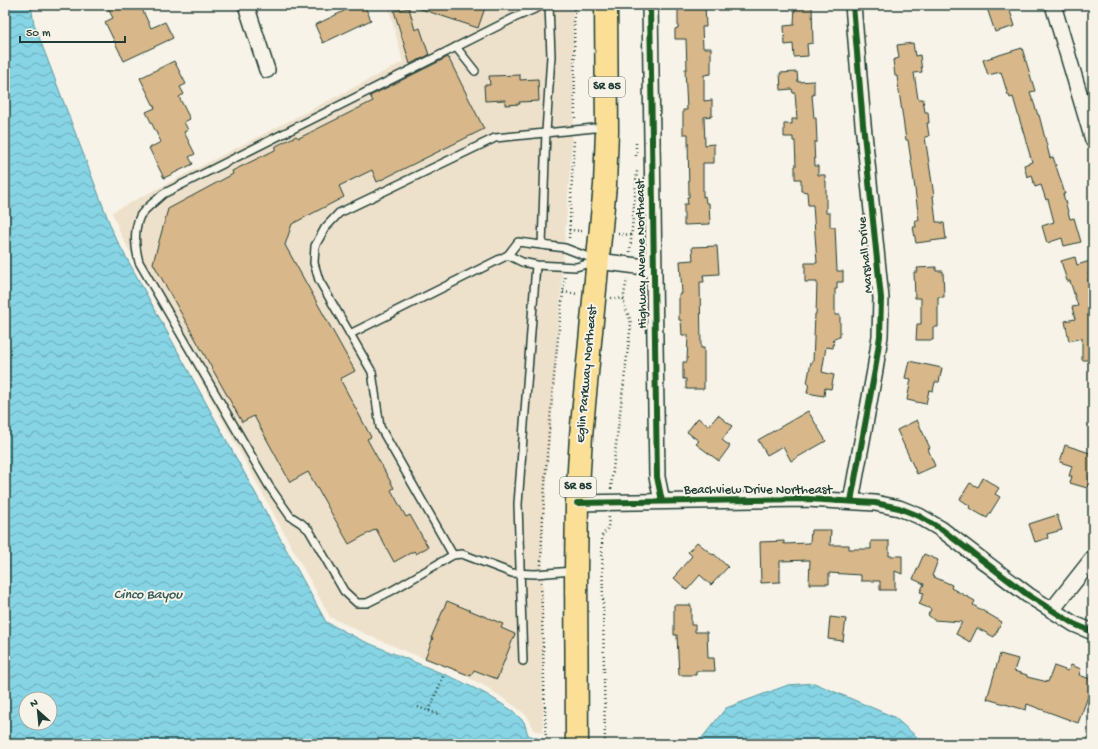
<svg xmlns="http://www.w3.org/2000/svg" width="1098" height="749" viewBox="0 0 1098 749" font-family="'Gochi Hand',sans-serif">
  <defs>
    <pattern id="water-waves" width="16" height="10" patternUnits="userSpaceOnUse"><rect width="16" height="10" fill="#86d4e4"/><path d="M0 5q4-4 8 0t8 0" fill="none" stroke="#6dadba"/></pattern>
  </defs>
  <rect width="100%" height="100%" fill="#f7f3e8"/>
  <filter id="ink" filterUnits="userSpaceOnUse"><feTurbulence type="fractalNoise" baseFrequency=".025" numOctaves="2"/><feDisplacementMap in="SourceGraphic" scale="8" xChannelSelector="R" yChannelSelector="G"/><feConvolveMatrix kernelMatrix="1 2 1 2 8 2 1 2 1" color-interpolation-filters="sRGB"/></filter>
  <g filter="url(#ink)">
    <polygon fill="#eee1cc" points="388,5 573,5 574,115 543,534 543,733 533,730 528,717 516,707 488,688 460,673 405,651 363,633 330,617 120,233 112,212 403,62"/>
    <g fill="url(#water-waves)" stroke="#5d989e" fill-rule="evenodd">
      <path d="M5,5h26l3,19 80,211 212,387 35,18 97,40 28,14 27,17 11,11 4,13 26,9h-549zM26,699h24v24h-24z"/>
      <polygon points="814,683 894,717 925,744 697,744 726,708 788,685"/>
    </g>
    <g fill="#d8b88b" stroke="#1f3d34">
      <polygon points="106,5 140,5 151,28 165,22 173,38 124,61 105,22 113,18"/>
      <polygon points="352,5 364,5 371,20 323,43 315,25 344,11 343,9"/>
      <polygon points="415,5 486,5 478,28 415,7"/>
      <polygon points="681,5 705,5 706,27 702,27 703,48 711,48 711,74 704,75 704,101 712,100 712,116 704,117 705,145 714,144 714,163 703,163 703,197 705,196 706,203 709,203 710,224 684,225 684,204 688,204 687,197 689,197 688,134 683,134 683,110 687,110 685,69 687,69 686,39 675,39 675,29 678,28 678,9 681,9"/>
      <polygon points="795,5 812,5 813,43 807,44 808,56 794,57 793,44 785,45 784,26 794,25"/>
      <polygon points="986,5 1008,5 1015,26 995,32"/>
      <polygon points="409,8 415,30 420,28 429,55 410,64 394,11"/>
      <polygon points="913,43 915,56 920,55 922,72 914,73 918,99 923,99 925,112 928,112 929,123 927,123 929,136 925,137 934,196 933,196 936,222 941,222 941,223 944,223 946,239 916,243 913,227 916,227 915,220 919,220 918,212 913,174 908,140 906,140 898,84 897,76 895,76 893,60 899,58 897,45"/>
      <polygon points="1022,48 1035,91 1030,92 1038,115 1039,115 1050,158 1053,157 1065,194 1063,194 1070,219 1074,218 1081,242 1064,246 1062,238 1047,243 1042,226 1054,222 1048,199 1046,200 1041,185 1035,187 1032,175 1027,177 1024,165 1032,162 1013,97 1010,98 1009,95 1008,95 1001,72 988,75 983,60"/>
      <polygon points="448,57 484,129 377,182 372,170 339,186 344,197 292,224 285,245 355,371 340,379 371,437 367,439 394,488 391,490 406,517 410,515 428,547 416,554 414,551 394,562 376,529 349,544 308,472 290,482 254,416 242,422 153,263 168,209 233,174 232,171 275,150 276,146 296,136 299,138 373,101 370,96"/>
      <polygon points="174,61 186,84 180,87 184,94 179,97 190,119 184,122 188,130 184,132 195,154 189,157 193,164 164,178 149,148 161,142 146,112 155,108 140,78"/>
      <polygon points="797,72 798,82 814,81 814,95 812,95 814,118 816,118 817,142 814,142 815,166 818,166 818,175 825,175 825,181 826,181 826,213 830,213 830,227 835,227 837,271 843,271 843,282 837,282 837,289 835,289 835,315 840,315 840,337 834,338 833,348 826,347 822,372 834,375 831,389 825,388 824,396 807,393 809,383 807,383 811,362 813,362 815,314 816,314 817,282 805,282 805,263 817,263 813,205 808,205 807,192 801,191 801,179 795,179 795,166 796,166 795,141 793,141 793,137 784,137 784,124 792,124 792,119 797,119 795,93 793,93 792,89 781,90 780,73"/>
      <polygon points="520,75 520,80 538,79 539,101 519,102 520,104 505,105 505,100 485,101 484,85 490,85 489,76"/>
      <polygon points="717,246 719,274 703,275 704,282 700,282 701,348 704,348 704,389 686,389 686,379 683,379 683,362 687,362 688,335 682,335 681,320 679,320 679,294 682,294 680,261 693,260 692,247"/>
      <polygon points="1075,257 1077,265 1090,261 1093,270 1093,272 1088,273 1090,278 1088,279 1093,294 1093,360 1082,360 1082,338 1069,341 1065,321 1075,319 1072,307 1078,306 1070,281 1067,281 1061,261"/>
      <polygon points="936,267 936,271 943,271 944,297 938,297 938,327 933,327 933,340 916,340 917,324 921,324 921,298 915,298 914,272 918,272 917,268"/>
      <polygon points="909,361 942,368 939,382 935,382 933,391 929,390 926,404 907,400 911,379 905,378"/>
      <polygon points="808,411 826,441 791,461 783,446 767,455 758,440"/>
      <polygon points="718,415 732,426 722,440 730,446 719,461 696,444 699,441 687,432 698,418 709,426"/>
      <polygon points="917,420 930,448 928,449 935,466 917,474 897,430"/>
      <polygon points="1065,445 1093,454 1093,467 1087,488 1070,483 1072,476 1069,476 1072,466 1060,462"/>
      <polygon points="983,478 999,488 995,494 1000,497 987,518 969,508 970,506 960,499 970,483 978,487"/>
      <polygon points="1057,515 1062,530 1047,534 1048,538 1035,542 1029,524"/>
      <polygon points="811,530 831,530 830,545 849,545 849,549 871,549 871,541 889,541 889,556 902,556 902,574 895,571 895,590 880,590 880,581 861,581 861,575 829,573 829,584 809,584 810,560 780,561 780,582 761,583 760,542 784,541 784,544 810,543"/>
      <polygon points="697,542 713,555 714,554 728,567 711,585 700,575 687,590 674,578 677,575 676,574 692,556 688,552"/>
      <polygon points="924,554 938,560 932,576 952,585 951,588 975,601 973,605 1002,622 994,637 977,628 970,642 956,634 962,622 934,620 928,615 931,609 919,604 924,593 920,592 924,584 913,579"/>
      <polygon points="447,601 503,624 501,628 515,634 497,679 474,670 471,676 425,658 433,638 431,638"/>
      <polygon points="674,605 691,605 691,625 695,625 695,632 707,632 708,658 714,658 715,671 696,671 696,675 679,675 677,635 674,635"/>
      <polygon points="830,617 846,619 843,641 828,639"/>
      <polygon points="1000,654 1018,659 1014,671 1027,675 1027,677 1048,682 1054,666 1068,671 1071,665 1081,669 1079,675 1093,680 1093,684 1078,723 1027,704 1026,710 987,699"/>
    </g>
    <g fill="none" stroke-linecap="round" stroke-linejoin="round">
      <defs>
        <g id="lane">
          <path d="M544,5l-30,13 -351,176c-7,7 -18,14 -23,22 -7,15 -5,31 -1,46l130,224 21,30 11,7 8,7 35,61 13,12h10l26,-13 60,-35 9,-1 50,19 23,1 38,-3"/>
          <polyline points="456,47 475,71"/>
          <polyline points="542,245 546,132 551,56 549,5"/>
          <polyline points="508,255 522,262 536,265 576,267 594,262"/>
          <polyline points="350,334 508,255 518,242 565,248 596,260"/>
          <polyline points="453,555 380,427 372,372 319,280 314,263 315,246 325,228 339,213 495,138 604,127"/>
          <polyline points="523,661 518,504 536,265"/>
        </g>
        <g id="street">
          <polyline points="246,5 267,70"/>
          <polyline points="650,5 657,477 662,501"/>
          <polyline points="1053,5 1093,140"/>
          <polyline points="598,261 653,268"/>
          <polyline points="851,501 875,370 880,336 881,298 863,124 853,5"/>
          <polyline points="577,503 807,499 875,503 899,508 919,516 941,529 1028,595 1074,624 1093,632"/>
          <polyline points="1052,610 1093,558"/>
        </g>
        <polyline id="highway" points="577,744 576,571 577,503 581,436 605,185 607,131 606,5"/>
      </defs>
      <use href="#lane" stroke="#1f3d34" stroke-width="10"/>
      <use href="#street" stroke="#1f3d34" stroke-width="18"/>
      <use href="#highway" stroke="#1f3d34" stroke-width="25"/>
      <g stroke="#1f3d34" stroke-width="2.5" stroke-dasharray="1 3" stroke-linecap="butt">
        <polyline points="574,5 575,120"/>
        <polyline points="636,143 636,158"/>
        <polyline points="569,230 583,231"/>
        <polyline points="618,234 631,235"/>
        <polyline points="569,238 574,139"/>
        <polyline points="630,252 637,171"/>
        <polyline points="563,292 578,294"/>
        <polyline points="611,298 624,299"/>
        <path d="M611,489l1,-12 19,-153c-1,-8 -6,-14 -7,-22 -1,-7 2,-16 3,-23"/>
        <path d="M541,565c3,-97 13,-193 24,-290"/>
        <polyline points="541,582 546,744"/>
        <polyline points="418,707 429,711 444,674"/>
        <polyline points="429,711 441,715"/>
        <polyline points="605,744 602,536 608,528 609,516"/>
      </g>
      <use href="#lane" stroke="#f7f3e8" stroke-width="7"/>
      <use href="#street" stroke="#f7f3e8" stroke-width="15"/>
      <use href="#highway" stroke="#fbdf96" stroke-width="22"/>
      <defs>
        <g id="cycleway">
          <polyline points="650,5 657,477 662,501"/>
          <polyline points="851,501 875,370 880,336 881,298 863,124 853,5"/>
          <polyline points="577,503 807,499 875,503 899,508 919,516 941,529 1028,595 1074,624 1093,632"/>
        </g>
      </defs>
      <use href="#cycleway" stroke="#f7f3e8" stroke-width="8"/>
      <use href="#cycleway" stroke="#1b5e20" stroke-width="6"/>
    </g>
  </g>
  <g text-anchor="middle" dominant-baseline="central" stroke-width="4" stroke-linejoin="round" paint-order="stroke">
    <g fill="#f7f3e8" stroke="#60746a" stroke-width="1">
      <rect x="589" y="77" width="36" height="20" rx="3"/>
      <rect x="560" y="477" width="36" height="20" rx="3"/>
    </g>
    <g font-size="12" font-weight="bold" fill="#1f3d34">
      <text x="607" y="87">SR 85</text>
      <text x="578" y="487">SR 85</text>
    </g>
    <g font-size="13" fill="#1f3d34" stroke="#f7f3e8">
      <text transform="translate(642 254) rotate(-91)">Highway Avenue Northeast</text>
      <text transform="translate(866 255) rotate(-95)">Marshall Drive</text>
      <text transform="translate(587 374) rotate(-85)">Eglin Parkway Northeast</text>
      <text x="758" y="490">Beachview Drive Northeast</text>
    </g>
    <g font-size="14" font-style="italic" fill="#345b57" stroke="#f7f3e8">
      <text x="148" y="595">Cinco Bayou</text>
    </g>
  </g>
  <rect width="1098" height="749" fill="none" stroke="#f7f3e8" stroke-width="20"/>
  <rect x="10" y="10" width="1078" height="729" fill="none" stroke="#1f3d34" stroke-width="1.5" filter="url(#ink)"/>
  <g transform="translate(38 711) rotate(333)"><circle r="19" fill="#f7f3e8" stroke="#a1aaa0"/>
  <path d="M0-3L7 15L0 10L-7 15Z" fill="#1f3d34"/>
  <text y="-6" font-size="11" font-weight="bold" text-anchor="middle" fill="#1f3d34">N</text>
  </g>
  <path d="M20 36v6h105v-6" fill="none" stroke="#1f3d34" stroke-width="2"/>
  <text x="26" y="36" font-size="12" fill="#1f3d34" stroke="#f7f3e8" stroke-width="3" paint-order="stroke">50 m</text>
</svg>
